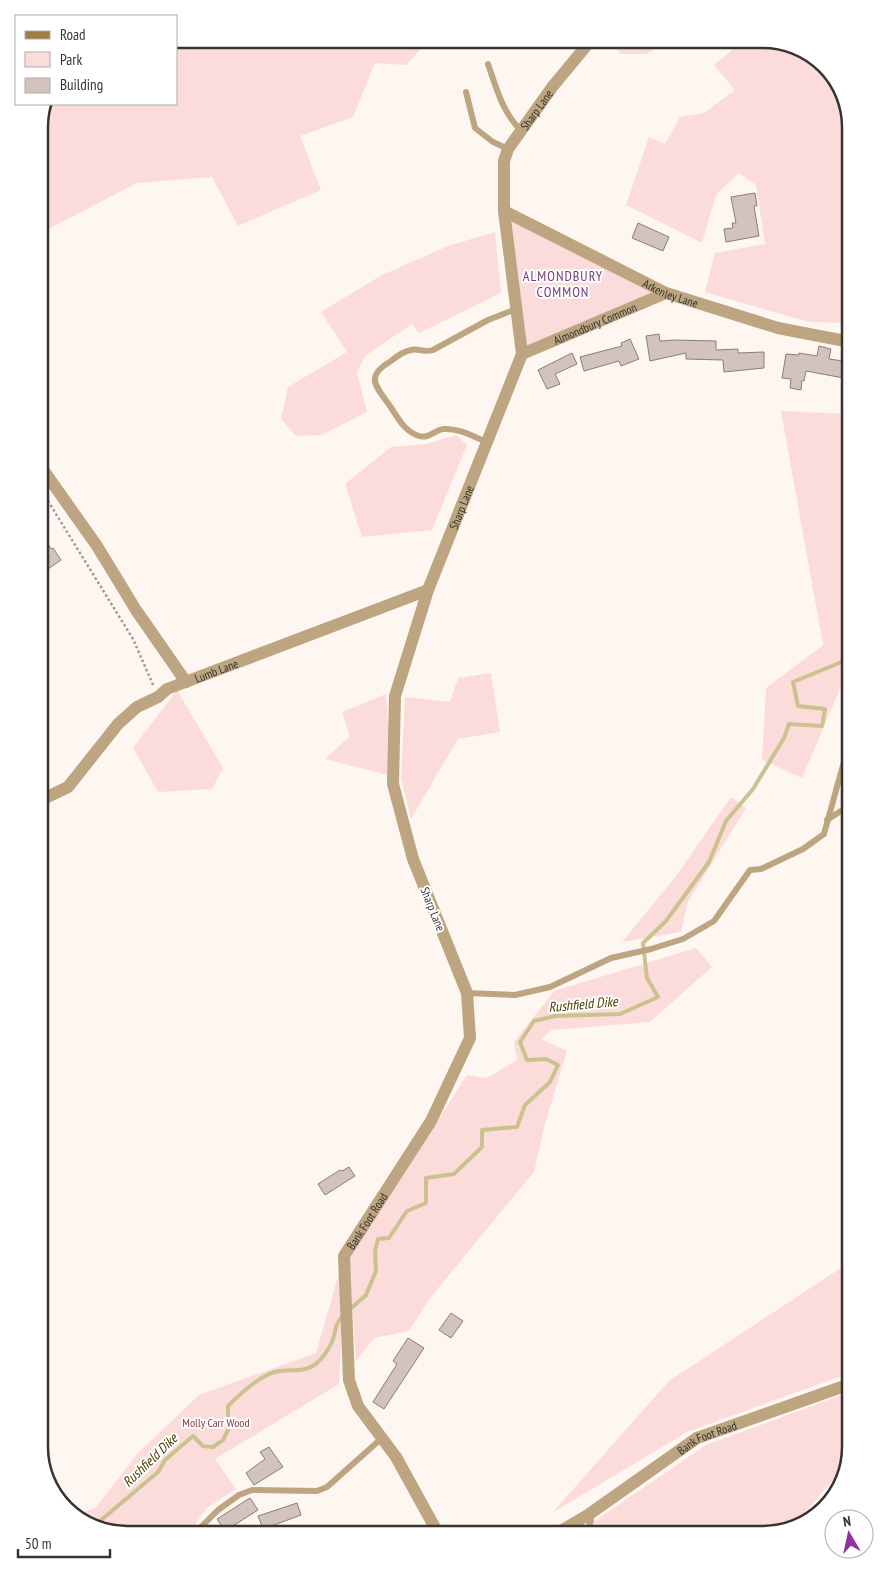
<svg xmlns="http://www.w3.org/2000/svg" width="889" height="1574" viewBox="0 0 889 1574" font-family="'PT Sans Narrow',sans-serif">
  <rect width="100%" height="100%" fill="#fef6f1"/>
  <g fill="#fcdcda">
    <polygon points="176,39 430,39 406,65 375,63 353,117 300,136 321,190 238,226 212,177 137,183 39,234 39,121 47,104 176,104"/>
    <polygon points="627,39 670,39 646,54 621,54 616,49"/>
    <polygon points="746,39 768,39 811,54 843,93 850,127 850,323 808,322 705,292 715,253 765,244 756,185 739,173 716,195 702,243 626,205 649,137 665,144 680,117 704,113 735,90 714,65"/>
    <polygon points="505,209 666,292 523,352"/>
    <polygon points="495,232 501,293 419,333 412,324 365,356 357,373 367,412 322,435 296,436 281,419 288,387 347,352 321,312 380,276 448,246"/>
    <polygon points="781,411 850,414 850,681 842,684 802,778 762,760 766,688 823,645"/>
    <polygon points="456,435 467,445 432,530 362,537 345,484 391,447 426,444"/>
    <polygon points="491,673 500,732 458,739 411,819 401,778 405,697 450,702 458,678"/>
    <polygon points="177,690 223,768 212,789 158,792 133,748"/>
    <polygon points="386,694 391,776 325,759 350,736 342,712"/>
    <polygon points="731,797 746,808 688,902 681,932 622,942 676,876"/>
    <polygon points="696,948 712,967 650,1022 552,1030 541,1039 567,1051 545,1124 534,1172 430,1298 409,1331 374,1338 356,1361 349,1259 467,1075 487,1078 517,1060 514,1042 554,991"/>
    <polygon points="345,1252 339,1384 215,1459 236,1489 207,1508 187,1535 121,1535 78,1520 74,1516 96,1507 138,1453 199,1395 316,1353"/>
    <polygon points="850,1262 850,1373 687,1432 552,1513 669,1381"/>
    <polygon points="850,1392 850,1453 846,1465 790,1530 762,1535 574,1535 706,1445"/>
  </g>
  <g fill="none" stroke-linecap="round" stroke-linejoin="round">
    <g stroke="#cac28f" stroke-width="4">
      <polyline points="349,1310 366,1295 376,1271 375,1251 378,1239 389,1238 407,1211 426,1203 426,1178 454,1174 482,1147 482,1130 517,1127 525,1105 550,1082 558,1065 546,1059 527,1060 520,1042 534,1021 555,1016 620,1014 658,997 647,978 643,943 666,921 709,862 726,821 753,789 784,738 789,724 822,726 825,709 798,706 793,682 849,659 850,656"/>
      <path d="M94,1526l64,-54 7,-12 28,-24 10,10 10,1 10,-7 5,-10v-24c12,-12 31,-30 47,-34 15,-4 27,2 41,-8 6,-5 13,-15 16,-22 5,-12 1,-17 12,-27"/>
    </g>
  </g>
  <g fill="#d2c3be" stroke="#8b7e79">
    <polygon points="755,193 757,206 754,206 759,236 726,242 724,229 733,228 732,223 736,223 731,197"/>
    <polygon points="638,223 669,237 663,251 632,238"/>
    <polygon points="659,334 660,341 675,340 716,341 716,350 738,349 738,353 764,352 764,368 724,372 723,360 686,359 686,353 650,361 646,336"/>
    <polygon points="630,339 639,359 621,366 619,361 584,371 580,357 622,346 621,343"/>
    <polygon points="819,346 831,349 829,359 850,362 849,379 806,371 804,381 802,380 801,390 790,388 791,379 782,378 786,354 799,355 799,353 817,356"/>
    <polygon points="572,353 577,364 555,374 560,384 547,389 538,370"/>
    <polygon points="48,544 51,549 53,548 61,560 48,569 45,564 39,568 39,550"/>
    <polygon points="349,1167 355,1176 325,1195 318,1184 340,1170 342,1171"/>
    <polygon points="451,1313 463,1321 451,1338 439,1330"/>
    <polygon points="408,1338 424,1348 384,1409 373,1402 397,1364 393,1361"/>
    <polygon points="269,1447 283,1467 254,1485 246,1473 265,1459 260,1452"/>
    <polygon points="250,1498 258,1510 225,1531 217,1519"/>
    <polygon points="297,1503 301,1515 263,1529 258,1516"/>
  </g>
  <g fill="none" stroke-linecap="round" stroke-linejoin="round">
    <polyline stroke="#a19b97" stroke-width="2.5" stroke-dasharray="2.5 2.5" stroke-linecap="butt" points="40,488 133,639 154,687"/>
    <g stroke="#bca580" stroke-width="6">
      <path d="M488,64c9,26 14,47 34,68"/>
      <polyline points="466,92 475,128 493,142 508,149"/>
      <path d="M487,442c-13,-5 -28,-14 -43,-13 -10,1 -15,10 -25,7 -14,-4 -21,-18 -29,-30 -14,-20 -26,-29 1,-45 5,-4 13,-10 20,-11 7,-2 14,3 22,0l55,-30 28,-11"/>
      <polyline points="827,820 850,805"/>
      <polyline points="467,993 515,995 550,987 611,958 651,949 683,939 714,921 750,870 761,869 803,849 824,834 850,740"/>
      <polyline points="193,1535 218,1510 239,1495 252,1490 317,1491 327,1487 382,1438"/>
      <polyline points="586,1535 591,1520 588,1515"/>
    </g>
    <g stroke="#bca580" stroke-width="12">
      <path id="s1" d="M504,211l162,82 112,35 62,12 10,1"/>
      <path id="s2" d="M522,354l144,-61"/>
      <polyline points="39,464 97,546 136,610 186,682"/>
      <path id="s3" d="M39,801l29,-14 50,-63 19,-17 21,-10 9,-8 261,-99"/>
      <path id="s4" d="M439,1535l-43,-78 -38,-51 -9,-26 -5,-124 87,-135 39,-83 -3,-45 -54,-134 -20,-75 2,-88 33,-106 94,-236 -18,-143v-50l4,-12 45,-63 39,-47"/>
      <path id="s5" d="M554,1535l34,-20 109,-77 153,-54"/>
    </g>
    <polyline stroke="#9e7c42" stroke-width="12" points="827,1503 837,1490"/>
  </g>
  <g text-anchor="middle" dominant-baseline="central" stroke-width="4" stroke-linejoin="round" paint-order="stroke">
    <g font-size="12" fill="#383330" stroke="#fff">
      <text stroke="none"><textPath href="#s4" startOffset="1532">Sharp Lane</textPath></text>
      <text stroke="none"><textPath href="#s1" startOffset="186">Arkenley Lane</textPath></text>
      <text stroke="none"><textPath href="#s2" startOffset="79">Almondbury Common</textPath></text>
      <text stroke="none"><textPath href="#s4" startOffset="1112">Sharp Lane</textPath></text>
      <text stroke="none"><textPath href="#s3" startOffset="226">Lumb Lane</textPath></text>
      <text transform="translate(433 909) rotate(68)">Sharp Lane</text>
      <text stroke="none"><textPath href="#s4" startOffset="346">Bank Foot Road</textPath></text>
      <text stroke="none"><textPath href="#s5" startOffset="182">Bank Foot Road</textPath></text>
    </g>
    <g font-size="12" fill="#843d3f" stroke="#fff">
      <text x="216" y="1422">Molly Carr Wood</text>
    </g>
    <g font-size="14" letter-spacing="1" fill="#6f4177" stroke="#fff">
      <text x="563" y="276">ALMONDBURY<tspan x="563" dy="16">COMMON</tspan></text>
    </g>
    <g font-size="14" font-style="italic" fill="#4b4100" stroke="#fff">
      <text transform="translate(583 1004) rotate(-5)">Rushfield Dike</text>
      <text transform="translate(150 1460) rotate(-44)">Rushfield Dike</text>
    </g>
  </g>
  <path d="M0 0H889V1574H0ZM127 48H763A79 79 0 0 1 842 127V1447A79 79 0 0 1 763 1526H127A79 79 0 0 1 48 1447V127A79 79 0 0 1 127 48Z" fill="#fff" fill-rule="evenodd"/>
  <path fill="none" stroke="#383330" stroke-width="2.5" d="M127 48H763A79 79 0 0 1 842 127V1447A79 79 0 0 1 763 1526H127A79 79 0 0 1 48 1447V127A79 79 0 0 1 127 48Z"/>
  <rect x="15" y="15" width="162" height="90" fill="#ffffff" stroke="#afadac"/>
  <rect x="25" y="31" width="25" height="8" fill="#9e7c42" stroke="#afadac"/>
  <text x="60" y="40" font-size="15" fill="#383330">Road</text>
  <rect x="25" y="52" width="25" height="15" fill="#fcdcda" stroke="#afadac"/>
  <text x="60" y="65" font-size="15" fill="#383330">Park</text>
  <rect x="25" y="78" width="25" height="15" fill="#d2c3be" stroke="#afadac"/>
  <text x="60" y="90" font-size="15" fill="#383330">Building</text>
  <g transform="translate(849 1534) rotate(351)"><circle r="24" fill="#ffffff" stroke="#afadac"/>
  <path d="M0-4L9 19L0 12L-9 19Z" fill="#8e339e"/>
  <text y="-8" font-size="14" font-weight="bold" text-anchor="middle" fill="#383330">N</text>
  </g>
  <path d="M18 1549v8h92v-8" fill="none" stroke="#383330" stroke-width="2.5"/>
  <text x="25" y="1549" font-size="15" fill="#383330" stroke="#ffffff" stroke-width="4" paint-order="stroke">50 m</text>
</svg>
